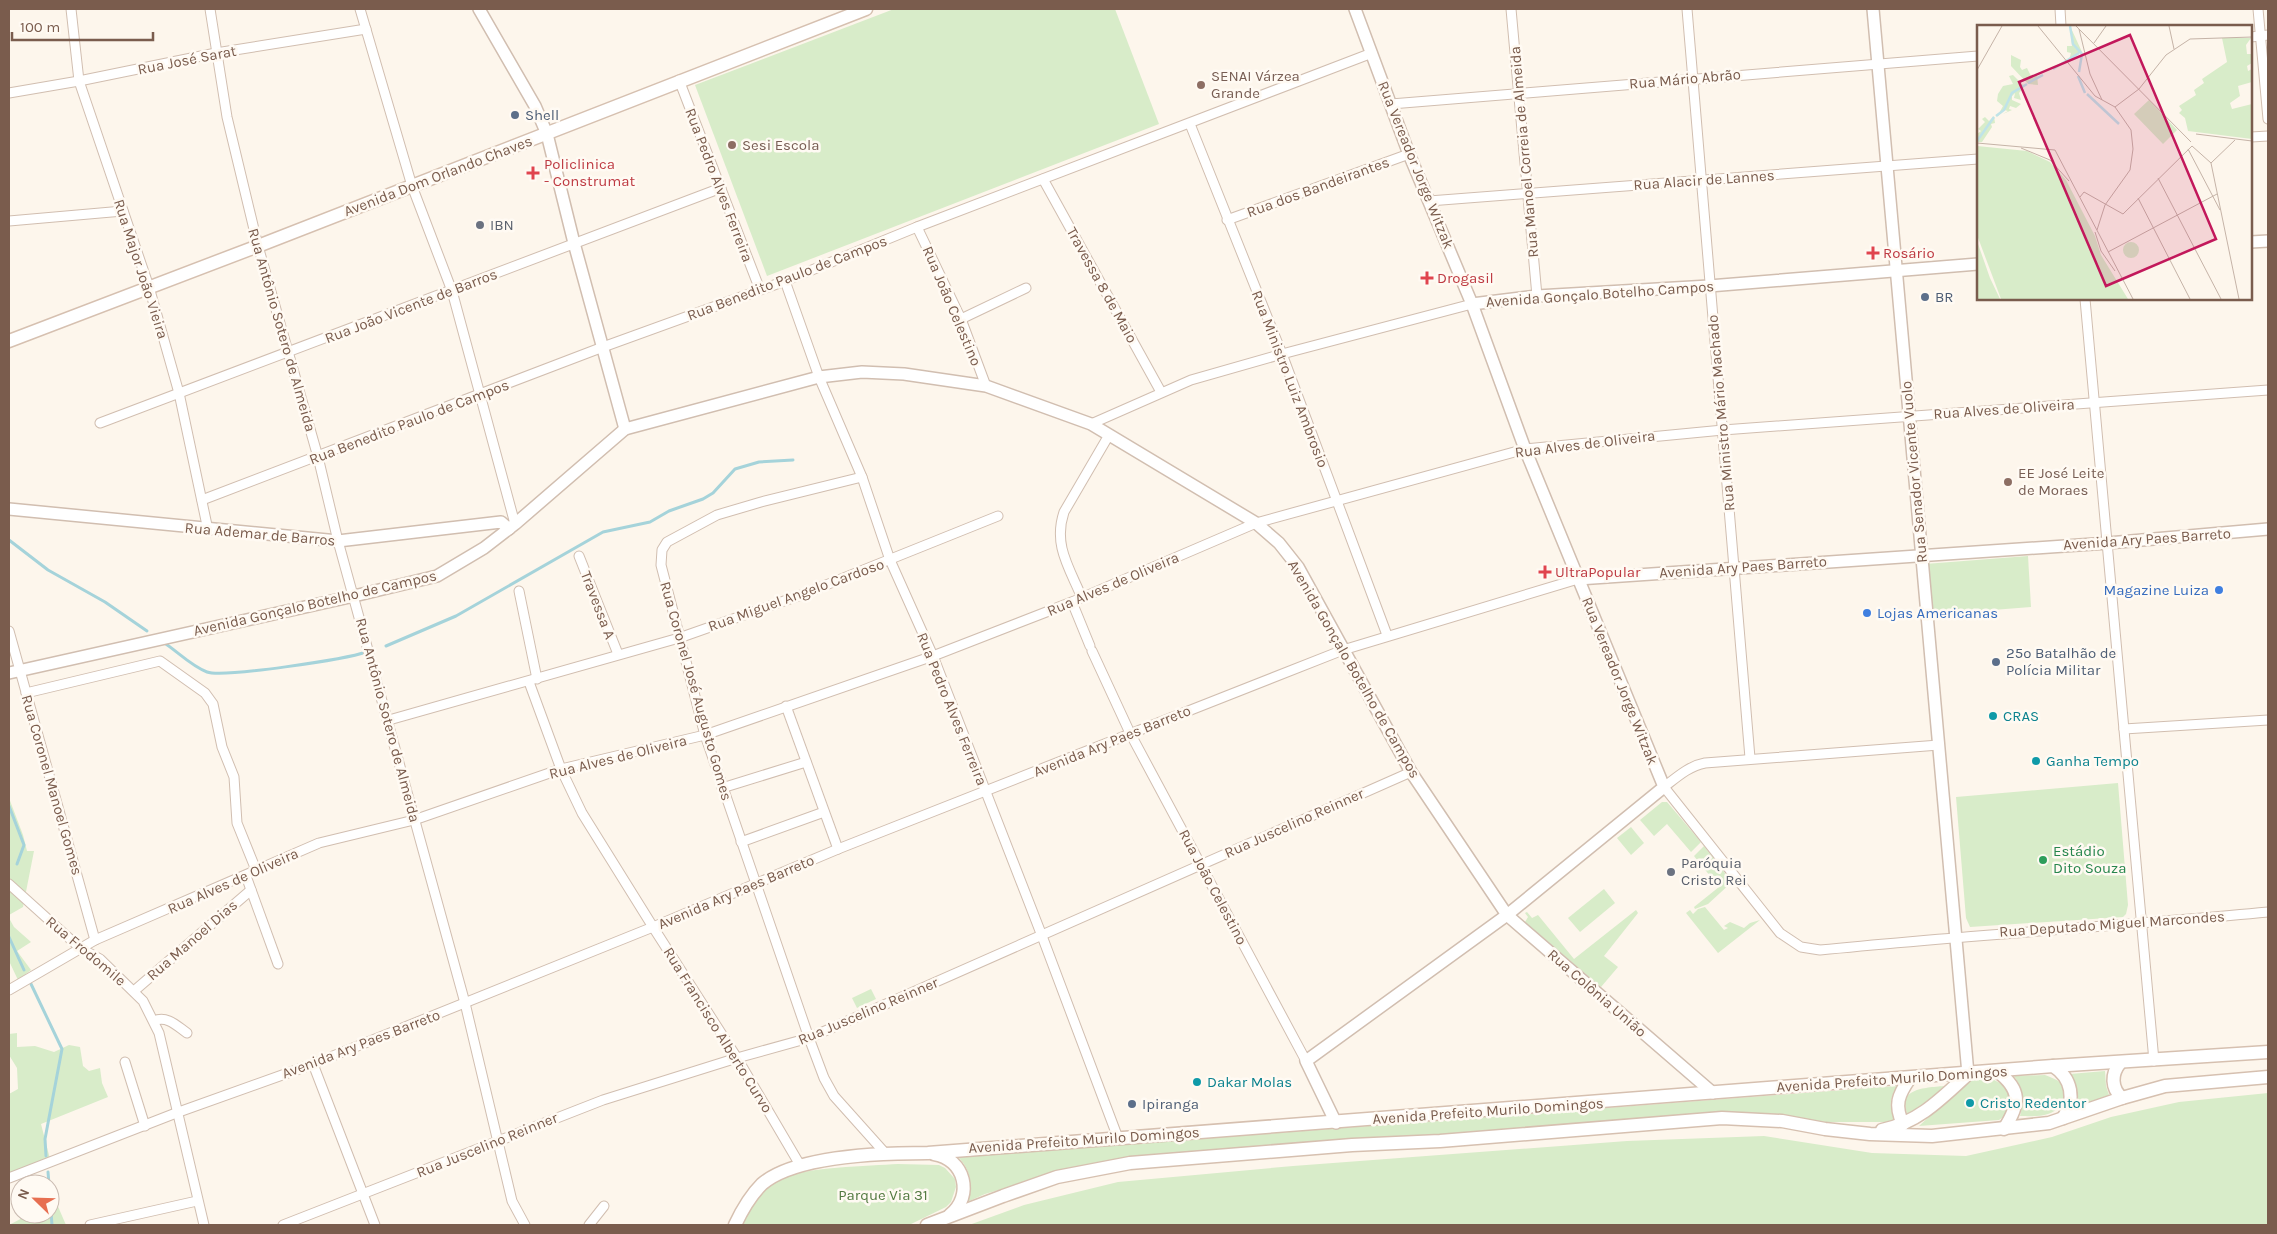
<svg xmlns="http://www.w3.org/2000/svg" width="2277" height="1234" viewBox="0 0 2277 1234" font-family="Karla,sans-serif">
  <rect width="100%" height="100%" fill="#fdf6ec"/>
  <g fill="#d8ecc9">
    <polygon points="894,9 1115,9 1159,124 767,276 695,85"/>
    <polygon points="2028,556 2031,607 1929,615 1925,564"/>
    <polygon points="2118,783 2128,905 2126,914 2123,917 1970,927 1966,918 1956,797"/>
    <polygon points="9,798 23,835 27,851 34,851 23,907 9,915"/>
    <polygon points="1662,802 1667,802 1701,842 1691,852 1667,824 1654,836 1640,820"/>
    <polygon points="1631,827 1644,843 1631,855 1617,838"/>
    <polygon points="1704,846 1732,882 1708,904 1695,909 1694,907 1719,887 1694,856"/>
    <polygon points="1604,889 1615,903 1580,932 1568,918"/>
    <polygon points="1705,907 1724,930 1728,928 1724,926 1730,922 1744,928 1750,923 1760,920 1718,953 1686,913 1690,910 1693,914 1698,909"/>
    <polygon points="1636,910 1638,913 1604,956 1618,967 1601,987 1525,922 1528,917 1525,913 1527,912 1532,918 1538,915 1574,959"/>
    <polygon points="9,918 14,927 31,942 17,951 31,970 18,980 9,961"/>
    <polygon points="871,989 876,999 857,1008 852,998"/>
    <polygon points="17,1033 17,1047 35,1046 54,1052 69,1045 80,1047 83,1066 89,1071 100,1068 102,1083 108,1097 41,1124 50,1159 9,1175 9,1094 18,1089 17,1068 9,1055 9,1034"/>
    <polygon points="2105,1071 2106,1086 2109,1095 2075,1108 2077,1090 2070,1074"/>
    <path d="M2045,1075c5,2 11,4 15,7 10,12 1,28 -12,32 -8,3 -20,2 -28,2 4,-14 3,-27 -6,-40z"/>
    <path d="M1966,1079l28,1 10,5c7,12 8,27 -5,35l-80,6 34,-31z"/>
    <path d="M1897,1086c-8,12 -8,23 -2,35l-6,1h-64l-46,-8 -56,-2 -312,25 -359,37 -67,20 -18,8c6,-17 4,-32 -9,-45z"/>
    <path d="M1944,1086l-12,12 -23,19c-14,-29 15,-29 35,-31z"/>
    <polygon points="2268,1093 2268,1225 969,1225 1024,1205 1118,1182 1293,1166 1627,1141 1764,1136 1872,1153 1966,1156 2052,1137 2111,1117 2179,1102"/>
    <path d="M898,1164l41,1 6,3 10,11 1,8 -5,15 -5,5 -37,18h-167c9,-18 19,-36 38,-46 23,-12 90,-13 118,-15z"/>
    <polygon points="50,1188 66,1225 9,1225 30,1214 50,1214"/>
  </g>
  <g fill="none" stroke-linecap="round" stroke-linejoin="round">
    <g stroke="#a5d3da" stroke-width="3">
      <polyline points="9,540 48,570 105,602 147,631"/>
      <path d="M163,642c14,9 28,24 44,30 16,6 140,-13 159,-20"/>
      <polyline points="386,646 456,616 603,532 650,522 669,511 703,499 713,493 735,469 759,462 793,460"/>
      <polyline points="9,806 24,845 17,864"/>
      <polyline points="9,937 24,970"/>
      <polyline points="31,984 62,1049 45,1139 46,1156"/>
      <polyline points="48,1172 49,1184"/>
      <polyline points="50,1199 52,1225"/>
    </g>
    <defs>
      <g id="minor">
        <polyline points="71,9 79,81 149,287 179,393 208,530"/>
        <polyline points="210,9 227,117 258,246 318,457 338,541 465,1003 512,1201 525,1225"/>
        <polyline points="360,9 412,186 452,291 515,524"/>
        <polyline points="1511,9 1537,296"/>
        <polyline points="1687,9 1750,758"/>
        <polyline points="2060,9 2061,26"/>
        <polyline points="2258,9 2268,119"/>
        <polyline points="2251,37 2268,35"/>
        <polyline points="679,80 760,290"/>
        <polyline points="9,93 79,81 216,53 366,29"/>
        <polyline points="1391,104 1978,56"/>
        <polyline points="1190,124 1282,354 1387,635"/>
        <polyline points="2251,137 2268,136"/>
        <polyline points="1043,179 1161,392"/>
        <polyline points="1429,201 1978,159"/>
        <polyline points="1227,220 1409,154"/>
        <polyline points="9,221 123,211"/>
        <polyline points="917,227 961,319 986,386"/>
        <polyline points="785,281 819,377 862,477 890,560 933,656 1042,936 1118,1138"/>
        <polyline points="2085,299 2154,1061"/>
        <polyline points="961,319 1026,288"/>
        <polyline points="100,423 721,188"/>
        <polyline points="1091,424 1191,380 1282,354 1472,304"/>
        <polyline points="862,477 761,502 717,515 667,542 662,550 661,565 705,735 809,1038 824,1078 834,1096 885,1153"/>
        <polyline points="202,500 603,347 785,281 917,227 1372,53"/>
        <polyline points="579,556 618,654"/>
        <polyline points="519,591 537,679"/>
        <path d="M1082,598c-13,-31 -29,-53 -18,-86l45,-77"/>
        <polyline points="1072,602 1090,646"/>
        <polyline points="9,631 95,940"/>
        <polyline points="1092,651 1130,733 1306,1061"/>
        <polyline points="529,682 561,769 582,813 653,927 737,1058 800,1165"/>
        <polyline points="26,693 160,661 205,693 213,704 222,747 234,777 237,823 256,870"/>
        <polyline points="786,706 838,849"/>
        <polyline points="389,720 679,638 801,595 998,516"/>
        <polyline points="2124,729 2268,720"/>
        <path d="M1939,745l-234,18c-16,3 -28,14 -41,24l116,146 21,14 19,3c149,-15 299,-24 448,-38"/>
        <polyline points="722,788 806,762"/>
        <polyline points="741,842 824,812"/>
        <polyline points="246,876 278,964"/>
        <polyline points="9,884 80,948 100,959 143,1001 159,1033 204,1225"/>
        <polyline points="9,990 95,940 319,843 414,820 561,769 705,735 933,656 1072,602 1256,523 1525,449 1723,430 2268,390"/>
        <polyline points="134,991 251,890"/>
        <path d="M154,1021c13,-6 23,5 33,12"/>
        <polyline points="125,1062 145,1126"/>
        <polyline points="313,1064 375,1225"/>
        <polyline points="9,1178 176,1113 313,1064 653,927 838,849 1343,650 1578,579"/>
        <polyline points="90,1225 197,1201"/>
        <polyline points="283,1225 603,1100 737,1058 809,1038 1411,772"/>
        <polyline points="589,1225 604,1206"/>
      </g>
      <g id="tertiary">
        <polyline points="479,9 535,106 547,134 574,243 625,429"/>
        <polyline points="1873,9 1968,1074"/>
        <polyline points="2251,242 2268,241"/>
        <polyline points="1472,304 1537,296 1709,286 1978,264"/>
        <polyline points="9,509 338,541 501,522 509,529"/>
        <polyline points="1578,579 2108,543 2268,529"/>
        <polyline points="9,673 354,596 437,576 484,548 515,524 625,429 819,377 862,372 904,374 986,386 1091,424 1256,523 1279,543 1298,567 1411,772 1507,915 1713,1093"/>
        <polyline points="1336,1123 1306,1061 1507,915 1664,787 1525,449 1472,304 1409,154 1355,9"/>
      </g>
      <g id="secondary">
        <polyline points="9,341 258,246 866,9"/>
        <path d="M2120,1063c-9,11 -9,25 2,35"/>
        <path d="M2053,1066c19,12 23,34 10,52"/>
        <path d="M1997,1071c25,19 23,33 7,58"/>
        <path d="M1903,1124c-9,-19 -5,-29 7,-46"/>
        <path d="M1882,1130c36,-7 60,-32 86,-56"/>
        <path d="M934,1154c31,5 40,42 16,61"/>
        <path d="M735,1225c7,-15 15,-29 27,-41 34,-29 122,-31 166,-31l1125,-87 215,-14"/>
        <polyline points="927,1225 1003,1196 1057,1177 1130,1163 1352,1145 1440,1141 1722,1118 1782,1121 1825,1129 1870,1134 1932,1136 2049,1123 2122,1098 2165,1086 2268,1077"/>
      </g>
    </defs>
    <use href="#minor" stroke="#d1beb0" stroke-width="11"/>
    <use href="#tertiary" stroke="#d1beb0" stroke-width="14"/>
    <use href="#secondary" stroke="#d6c0b0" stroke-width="15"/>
    <use href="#minor" stroke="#fff" stroke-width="9"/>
    <use href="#tertiary" stroke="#fff" stroke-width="11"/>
    <use href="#secondary" stroke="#fff" stroke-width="12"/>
  </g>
  <g fill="#8d6e63" stroke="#fffaf3" stroke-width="2">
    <circle cx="1201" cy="85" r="5"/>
    <circle cx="732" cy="145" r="5"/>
    <circle cx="2008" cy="482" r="5"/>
  </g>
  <g fill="#5c6f8a" stroke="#fffaf3" stroke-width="2">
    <circle cx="515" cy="115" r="5"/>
    <circle cx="1925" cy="297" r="5"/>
    <circle cx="1996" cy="662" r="5"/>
    <circle cx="1132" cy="1104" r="5"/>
  </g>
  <g fill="#e0444e" stroke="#fffaf3" stroke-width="2">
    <path d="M530.5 165.5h5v5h5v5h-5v5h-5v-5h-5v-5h5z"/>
    <path d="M1870.5 245.5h5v5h5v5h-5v5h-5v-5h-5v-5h5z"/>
    <path d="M1424.5 270.5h5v5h5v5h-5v5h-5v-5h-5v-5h5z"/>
    <path d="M1542.5 564.5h5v5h5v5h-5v5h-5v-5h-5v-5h5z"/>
  </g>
  <g fill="#6b7280" stroke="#fffaf3" stroke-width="2">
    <circle cx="480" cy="225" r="5"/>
    <circle cx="1671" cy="872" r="5"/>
  </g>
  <g fill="#3f7fe0" stroke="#fffaf3" stroke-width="2">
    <circle cx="2219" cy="590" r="5"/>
    <circle cx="1867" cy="613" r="5"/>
  </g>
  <g fill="#0f9aa8" stroke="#fffaf3" stroke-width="2">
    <circle cx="1993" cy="716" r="5"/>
    <circle cx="2036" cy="761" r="5"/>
    <circle cx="1197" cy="1082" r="5"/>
    <circle cx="1970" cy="1103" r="5"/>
  </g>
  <circle fill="#2e9e5b" stroke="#fffaf3" stroke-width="2" cx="2043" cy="860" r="5"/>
  <g text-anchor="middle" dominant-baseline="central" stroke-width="5" stroke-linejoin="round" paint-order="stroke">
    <g font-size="15" fill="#7a5c4d" stroke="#fffaf3">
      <text transform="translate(187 60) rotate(-11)">Rua José Sarat</text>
      <text transform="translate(1685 79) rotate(-5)">Rua Mário Abrão</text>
      <text transform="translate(1524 152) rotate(-95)">Rua Manoel Correia de Almeida</text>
      <text transform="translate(1416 165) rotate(68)">Rua Vereador Jorge Witzak</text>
      <text transform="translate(438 176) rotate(-21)">Avenida Dom Orlando Chaves</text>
      <text transform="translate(1704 180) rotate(-4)">Rua Alacir de Lannes</text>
      <text transform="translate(719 185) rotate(69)">Rua Pedro Alves Ferreira</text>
      <text transform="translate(1318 187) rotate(-20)">Rua dos Bandeirantes</text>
      <text transform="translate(141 269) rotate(72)">Rua Major João Vieira</text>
      <text transform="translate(787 278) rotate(-21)">Rua Benedito Paulo de Campos</text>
      <text transform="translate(1102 285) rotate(61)">Travessa 8 de Maio</text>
      <text transform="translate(1600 294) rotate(-4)">Avenida Gonçalo Botelho Campos</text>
      <text transform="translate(411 306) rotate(-21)">Rua João Vicente de Barros</text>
      <text transform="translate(952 306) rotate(67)">Rua João Celestino</text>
      <text transform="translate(282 330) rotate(74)">Rua Antônio Sotero de Almeida</text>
      <text transform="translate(1290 379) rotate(69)">Rua Ministro Luiz Ambrosio</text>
      <text transform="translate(2004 409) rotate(-4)">Rua Alves de Oliveira</text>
      <text transform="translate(1721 413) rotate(-95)">Rua Ministro Mário Machado</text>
      <text transform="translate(409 422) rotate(-21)">Rua Benedito Paulo de Campos</text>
      <text transform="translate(1585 444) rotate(-7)">Rua Alves de Oliveira</text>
      <text transform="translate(1914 472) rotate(-95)">Rua Senador Vicente Vuolo</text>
      <text transform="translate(260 534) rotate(5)">Rua Ademar de Barros</text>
      <text transform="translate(2147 539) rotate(-4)">Avenida Ary Paes Barreto</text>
      <text transform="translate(1743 567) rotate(-4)">Avenida Ary Paes Barreto</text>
      <text transform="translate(1113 584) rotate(-23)">Rua Alves de Oliveira</text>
      <text transform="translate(796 595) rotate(-20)">Rua Miguel Angelo Cardoso</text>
      <text transform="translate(315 603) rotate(-13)">Avenida Gonçalo Botelho de Campos</text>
      <text transform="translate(598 605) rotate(69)">Travessa A</text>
      <text transform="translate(1354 669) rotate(60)">Avenida Gonçalo Botelho de Campos</text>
      <text transform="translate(1620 681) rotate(68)">Rua Vereador Jorge Witzak</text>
      <text transform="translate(696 691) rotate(74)">Rua Coronel José Augusto Gomes</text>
      <text transform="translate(952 709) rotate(68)">Rua Pedro Alves Ferreira</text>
      <text transform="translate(388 720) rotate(75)">Rua Antônio Sotero de Almeida</text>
      <text transform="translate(1112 741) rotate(-22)">Avenida Ary Paes Barreto</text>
      <text transform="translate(618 757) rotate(-14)">Rua Alves de Oliveira</text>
      <text transform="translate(52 785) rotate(74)">Rua Coronel Manoel Gomes</text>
      <text transform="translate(1294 823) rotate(-24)">Rua Juscelino Reinner</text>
      <text transform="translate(233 881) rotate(-24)">Rua Alves de Oliveira</text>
      <text transform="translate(1213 887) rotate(62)">Rua João Celestino</text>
      <text transform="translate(736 892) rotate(-23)">Avenida Ary Paes Barreto</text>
      <text transform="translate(2112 924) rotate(-4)">Rua Deputado Miguel Marcondes</text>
      <text transform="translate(192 940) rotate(-41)">Rua Manoel Dias</text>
      <text transform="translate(86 951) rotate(40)">Rua Frodomile</text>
      <text transform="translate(1597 993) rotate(41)">Rua Colônia União</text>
      <text transform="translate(868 1011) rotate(-23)">Rua Juscelino Reinner</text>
      <text transform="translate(718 1030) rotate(58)">Rua Francisco Alberto Curvo</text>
      <text transform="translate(361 1044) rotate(-21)">Avenida Ary Paes Barreto</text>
      <text transform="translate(1892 1079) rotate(-4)">Avenida Prefeito Murilo Domingos</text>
      <text transform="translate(1488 1111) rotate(-4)">Avenida Prefeito Murilo Domingos</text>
      <text transform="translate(1084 1140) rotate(-4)">Avenida Prefeito Murilo Domingos</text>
      <text transform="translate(487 1145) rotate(-22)">Rua Juscelino Reinner</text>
    </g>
    <g font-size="15" fill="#785e54" stroke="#fffaf3" text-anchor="start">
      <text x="1211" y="76">SENAI Várzea<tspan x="1211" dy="17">Grande</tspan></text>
      <text x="742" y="145">Sesi Escola</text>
      <text x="2018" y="473">EE José Leite<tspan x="2018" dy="17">de Moraes</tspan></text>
    </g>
    <g font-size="15" fill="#4e5e75" stroke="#fffaf3" text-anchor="start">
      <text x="525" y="115">Shell</text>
      <text x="1935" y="297">BR</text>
      <text x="2006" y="653">25º Batalhão de<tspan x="2006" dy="17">Polícia Militar</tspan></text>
      <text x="1142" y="1104">Ipiranga</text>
    </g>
    <g font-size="15" fill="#be3a42" stroke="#fffaf3" text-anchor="start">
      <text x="544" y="164">Policlinica<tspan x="544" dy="17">- Construmat</tspan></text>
      <text x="1883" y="253">Rosário</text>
      <text x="1437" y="278">Drogasil</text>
      <text x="1555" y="572">UltraPopular</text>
    </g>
    <g font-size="15" fill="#5b616d" stroke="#fffaf3" text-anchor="start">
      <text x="490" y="225">IBN</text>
      <text x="1681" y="863">Paróquia<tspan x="1681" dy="17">Cristo Rei</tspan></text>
    </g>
    <g font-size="15" fill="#366cbe" stroke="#fffaf3" text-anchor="end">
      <text x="2209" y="590">Magazine Luiza</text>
      <text x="1877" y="613" text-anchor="start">Lojas Americanas</text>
    </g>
    <g font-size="15" fill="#0d838f" stroke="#fffaf3" text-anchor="start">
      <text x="2003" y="716">CRAS</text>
      <text x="2046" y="761">Ganha Tempo</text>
      <text x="1207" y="1082">Dakar Molas</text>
      <text x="1980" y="1103">Cristo Redentor</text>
    </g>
    <g font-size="15" fill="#27864d" stroke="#fffaf3" text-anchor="start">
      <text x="2053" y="851">Estádio<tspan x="2053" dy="17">Dito Souza</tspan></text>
    </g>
    <g font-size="15" fill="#537a41" stroke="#fffaf3">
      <text x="883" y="1195">Parque Via 31</text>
    </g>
  </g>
  <g transform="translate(1977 25)">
    <rect width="275" height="275" fill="#fdf6ec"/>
    <path d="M93,1l12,26 -13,8 2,-7 -4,-1v-6h5zM245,13h29l-5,7 1,9h5v9l-5,3 1,5 4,-2v13l-14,4 2,10 -10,7 2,6 20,-5v35l-64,-8 -3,-13 -6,-5 3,-3 -3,-4 17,-11 -2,-5 10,-7 -2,-4 25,-17zM34,30l10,5 -1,7 2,3 5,-2 5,10 5,-3 1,10 -10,-1 -17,-18zM36,50l10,10 3,-1 -7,9 2,7 -7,-2 1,-5 -3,3v4l9,4 -5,4 -6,-2 -1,3 3,1 -9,4 5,-3 -4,-1 -7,7 6,-11 -6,-5 1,-7 5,-8 10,-2 -4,-8zM172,75l28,30 -14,14 -29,-30zM17,91l1,7 -4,1 1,3 -10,15h-5v-8l4,-3 -3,-2 7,-7 -3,-3 3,-2 4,4zM0,121l50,5 23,11 16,18 29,56 6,19 27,44h-127l-24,-64zM0,216l13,37 10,21h-23zM146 225a8 8 0 1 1 16 0a8 8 0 1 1-16 0Z" fill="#d8ecc9"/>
    <path fill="none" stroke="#bfe3e8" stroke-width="2.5" d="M93,1l3,18 9,10 -3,18M76,44l26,-16M101,51l7,17M51,58l15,-8M110,69l32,30M19,91l8,-6 8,-17 15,-9M0,116l17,-24"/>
    <path fill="none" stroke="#c5b3a7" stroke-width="1" d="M61,1l57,70 20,11 16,23 2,19 -3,21 -25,35 -8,25M99,1l115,116M192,1l5,23M102,4l11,45 12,26M117,18l12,-17M0,45l25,-44M138,82l24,-18 27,-34 24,-16 62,-2M219,109l56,7M0,118l78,7 78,149M215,121l19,17 28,136M44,123l29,12 19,21M211,124l32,61M234,138l24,-23M181,153l63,121M103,172l4,-5 39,22 69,-68M161,173l52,101M118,207l6,19 14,20M131,227l109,-58"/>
    <path fill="#c2185b" fill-opacity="0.15" stroke="#c2185b" stroke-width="2.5" d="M153,10l86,204 -110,47 -87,-204z"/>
    <rect width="275" height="275" fill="none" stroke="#7a5c4d" stroke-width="2.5"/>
  </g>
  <rect width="2277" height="1234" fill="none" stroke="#7a5c4d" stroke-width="20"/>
  <g transform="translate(35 1199) rotate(293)"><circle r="24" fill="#fffaf3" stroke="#cabbb1"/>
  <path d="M0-4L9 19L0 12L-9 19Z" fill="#e76f51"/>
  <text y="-8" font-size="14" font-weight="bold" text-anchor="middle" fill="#7a5c4d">N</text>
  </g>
  <path d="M12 32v8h141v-8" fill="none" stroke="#7a5c4d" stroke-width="2.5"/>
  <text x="20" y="32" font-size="15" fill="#7a5c4d" stroke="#fffaf3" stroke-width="4" paint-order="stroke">100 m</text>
</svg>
